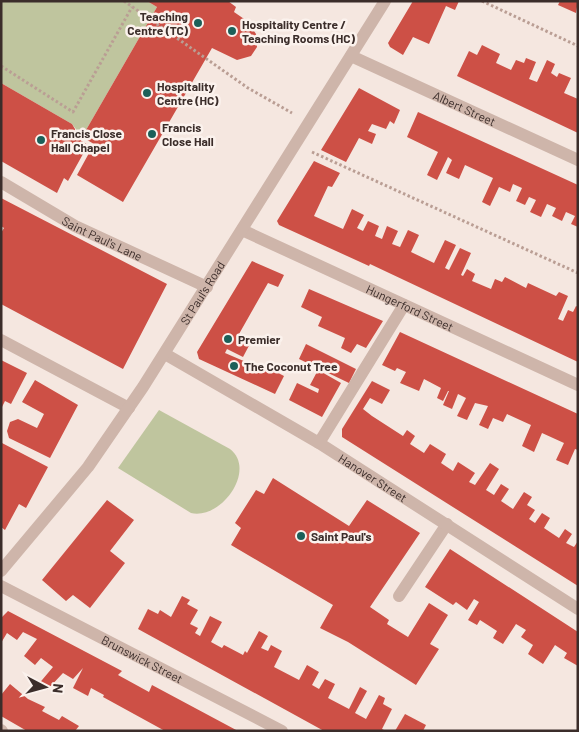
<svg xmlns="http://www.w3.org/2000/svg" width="579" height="732" viewBox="0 0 579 732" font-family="Barlow,sans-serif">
  <rect width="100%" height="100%" fill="#f5e7e0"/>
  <g fill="#bfc59e">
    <polygon points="1,1 147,1 157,7 82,137 72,124 1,83"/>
    <path d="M159,410l71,39c27,21 -9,71 -39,64l-73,-45z"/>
  </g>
  <g fill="#cd5046">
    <polygon points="147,1 228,1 236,7 234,12 250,23 248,27 252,28 256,34 257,47 251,56 237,60 212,48 123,202 77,175 94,144 82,137 157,7"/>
    <polygon points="413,1 459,1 455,10 446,6 429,44 413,37 403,55 390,47 388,43"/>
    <polygon points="560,1 578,1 576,13 558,5"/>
    <polygon points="482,45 500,54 496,63 511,70 516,60 524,63 526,58 536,62 529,79 537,82 547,60 555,64 551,73 557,77 559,73 571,78 564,93 578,99 578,133 457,76 469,51 477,55"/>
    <polygon points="1,83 72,124 75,129 74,136 88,145 68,181 64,178 57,193 1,161"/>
    <polygon points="359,88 400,110 394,124 390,121 386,129 372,124 368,131 376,134 372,144 359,138 346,162 321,150"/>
    <polygon points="418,112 578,185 578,227 571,224 575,216 566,212 562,221 552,216 556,208 547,204 541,217 530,212 536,200 529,197 525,205 516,201 522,188 513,184 510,192 499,187 490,206 482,202 493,178 465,165 459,179 446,173 452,160 448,157 437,180 427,175 438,152 407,137"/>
    <polygon points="314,161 340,173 332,187 328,186 314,216 343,229 352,209 364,215 357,228 363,231 368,221 379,226 375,236 382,239 387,226 398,231 392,244 400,247 408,230 419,235 411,252 434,263 445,240 456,245 445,268 449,270 460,248 471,253 461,275 463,276 467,269 475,274 472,281 491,289 495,279 502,282 505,277 526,288 528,283 556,296 559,292 568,296 558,319 563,321 568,310 573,312 576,306 578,307 578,362 370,264 369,266 279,225 277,221"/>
    <polygon points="1,198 167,284 123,369 1,304 1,233 4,228 1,226"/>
    <polygon points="252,261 284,275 278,287 268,283 239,334 252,340 243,357 227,349 225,353 260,368 261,364 284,376 275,394 199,359 197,352"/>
    <polygon points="309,289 383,321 366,348 357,344 351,353 341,348 345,338 318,326 322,317 301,307"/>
    <polygon points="400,332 578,414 578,450 575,449 568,465 556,460 564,443 542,433 534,452 522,446 531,425 507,414 503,422 493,418 488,429 479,425 488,406 475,403 467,420 457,416 466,398 458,394 452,409 443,405 449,391 448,391 443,401 437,398 441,388 424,379 419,391 400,383 406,372 397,368 395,371 382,365"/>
    <polygon points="306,344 356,369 349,383 299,359"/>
    <polygon points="1,360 27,373 11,404 5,401 1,409"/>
    <polygon points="318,370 341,383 322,417 289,400 297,383 318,393 319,389 310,385"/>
    <polygon points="35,380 78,405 50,458 9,438 7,431 10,422 18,419 37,428 44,414 22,402"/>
    <polygon points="372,381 390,390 382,404 370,398 363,409 372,416 403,436 407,430 415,436 410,444 424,453 430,444 446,454 441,463 453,471 458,462 475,473 469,482 475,485 490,463 499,469 486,490 494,495 501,484 509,489 501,501 513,509 524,492 532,497 527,505 535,510 529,519 535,523 542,513 550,518 544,528 559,538 565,529 572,534 566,543 574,547 578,541 578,586 342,437 342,429"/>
    <polygon points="2,443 48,467 26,508 19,504 5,530 1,527"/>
    <polygon points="273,478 349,526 367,500 420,533 370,607 389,620 387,624 408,637 429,603 448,615 430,644 439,649 416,685 348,642 320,628 333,605 231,545 241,528 235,523 256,490 264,494"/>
    <polygon points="107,500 134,520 110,551 125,563 90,608 73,595 66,601 42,580"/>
    <polygon points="450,549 578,632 578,666 564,658 567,653 555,645 543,664 528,654 533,645 521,637 526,630 516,624 503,644 493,638 497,631 480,620 477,625 468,620 479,602 474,599 467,610 456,602 453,605 425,587"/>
    <polygon points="182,596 190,600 187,604 198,610 190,624 198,628 195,633 200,636 210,616 222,622 211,642 222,648 224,645 243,655 245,651 247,653 259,631 268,636 261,648 268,651 271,645 282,651 274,667 299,680 307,665 319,672 312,685 319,689 325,679 335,684 328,698 349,709 360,687 367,691 355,713 366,719 379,695 385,698 383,704 392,709 382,729 386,731 324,731 138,629 148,609 158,614 160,610 171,617"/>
    <polygon points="8,611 122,671 118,675 149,692 152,685 238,731 165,731 103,697 104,695 91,688 88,696 73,688 83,668 73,679 63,673 47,690 37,686 53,667 41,658 35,665 24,656 37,639 23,632 17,640 7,633 1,643 1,618"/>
    <polygon points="10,684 28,699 45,707 42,711 59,720 62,716 79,726 75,731 27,731 1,716 1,695"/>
    <polygon points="405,714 426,725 423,731 395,731"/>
  </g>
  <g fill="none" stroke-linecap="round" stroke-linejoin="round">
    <g stroke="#ba9e94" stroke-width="3" stroke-dasharray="2.5 2.5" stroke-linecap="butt">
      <polyline points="124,1 248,88 292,113"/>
      <polyline points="482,1 578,46"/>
      <polyline points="1,66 73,112 132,7"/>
      <polyline points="312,152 578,273"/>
    </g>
    <g stroke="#ceb5aa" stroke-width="12">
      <polyline points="319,443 404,305"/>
      <polyline points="399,596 447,524"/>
    </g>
    <g stroke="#ceb5aa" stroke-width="12">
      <path id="s1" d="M351,56l227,104"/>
      <path id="s2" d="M1,182l74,44 132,61"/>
      <path id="s3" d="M242,230l336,155"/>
      <polyline points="1,340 129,408"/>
      <path id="s4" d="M165,354l154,89 259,166"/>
      <path id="s5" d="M1,571l87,-104 55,-80 242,-386"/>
      <path id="s6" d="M1,586l281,145"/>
      <polyline points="1,730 2,731"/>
    </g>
  </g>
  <g fill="#1c6059" stroke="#fbf2ed" stroke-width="2">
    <circle cx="198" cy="23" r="5"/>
    <circle cx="232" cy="31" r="5"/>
    <circle cx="147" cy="93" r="5"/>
    <circle cx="152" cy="134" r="5"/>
    <circle cx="41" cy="140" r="5"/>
    <circle cx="228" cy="339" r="5"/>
    <circle cx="234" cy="366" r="5"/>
    <circle cx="301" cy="536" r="5"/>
  </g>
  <g text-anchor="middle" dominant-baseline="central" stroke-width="5" stroke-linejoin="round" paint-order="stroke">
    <g font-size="12" font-weight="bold" fill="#3b2d2a" stroke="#fbf2ed" text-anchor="start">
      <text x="188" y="16" text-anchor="end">Teaching<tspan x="188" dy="14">Centre (TC)</tspan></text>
      <text x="242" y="24">Hospitality Centre /<tspan x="242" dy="14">Teaching Rooms (HC)</tspan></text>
      <text x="157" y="86">Hospitality<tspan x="157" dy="14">Centre (HC)</tspan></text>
      <text x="162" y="127">Francis<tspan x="162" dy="14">Close Hall</tspan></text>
      <text x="51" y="133">Francis Close<tspan x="51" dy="14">Hall Chapel</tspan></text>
      <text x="238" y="339">Premier</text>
      <text x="244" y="366">The Coconut Tree</text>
      <text x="311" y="536">Saint Paul's</text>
    </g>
    <g font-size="12" fill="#3b2d2a" stroke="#fbf2ed">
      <text stroke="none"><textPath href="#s1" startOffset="125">Albert Street</textPath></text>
      <text stroke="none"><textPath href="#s2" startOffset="116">Saint Paul's Lane</textPath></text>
      <text stroke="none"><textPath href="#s5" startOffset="344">St Paul's Road</textPath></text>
      <text stroke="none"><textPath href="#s3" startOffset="185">Hungerford Street</textPath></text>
      <text stroke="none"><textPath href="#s4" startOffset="242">Hanover Street</textPath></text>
      <text stroke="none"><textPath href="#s6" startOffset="159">Brunswick Street</textPath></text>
    </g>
  </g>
  <rect width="579" height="732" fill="none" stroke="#3b2d2a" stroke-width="5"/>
  <g transform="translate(45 687) rotate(96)" stroke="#fbf2ed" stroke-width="4" paint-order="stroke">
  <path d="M0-4L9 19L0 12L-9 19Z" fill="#3b2d2a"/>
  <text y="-8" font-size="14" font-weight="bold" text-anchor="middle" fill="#3b2d2a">N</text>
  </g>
</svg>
